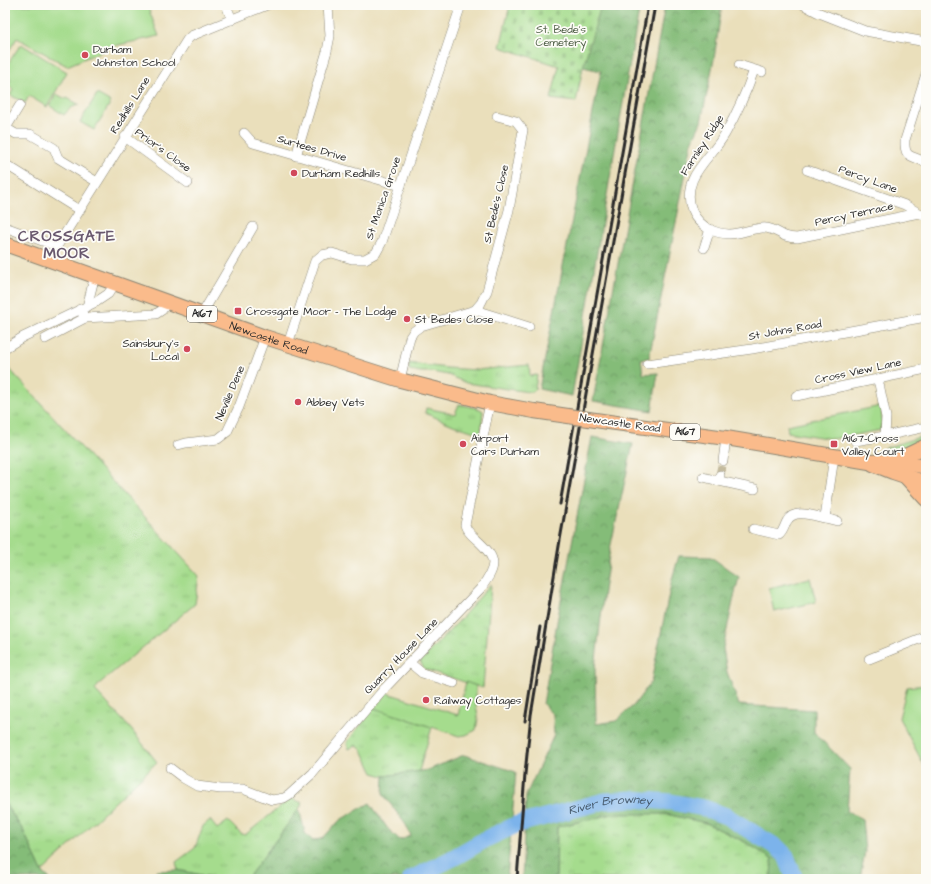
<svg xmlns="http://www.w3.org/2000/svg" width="931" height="884" viewBox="0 0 931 884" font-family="'Architects Daughter',sans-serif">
  <defs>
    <pattern id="grass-tufts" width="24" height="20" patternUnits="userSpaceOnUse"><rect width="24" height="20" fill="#a5dc8d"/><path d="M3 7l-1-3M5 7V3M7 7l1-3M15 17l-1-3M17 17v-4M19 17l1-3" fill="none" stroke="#8ebd7a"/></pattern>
    <pattern id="forest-crowns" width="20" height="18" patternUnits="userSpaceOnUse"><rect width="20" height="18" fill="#84bc78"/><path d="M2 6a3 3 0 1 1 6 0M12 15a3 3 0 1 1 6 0" fill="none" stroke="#6c9963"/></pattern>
    <pattern id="cemetery-stones" width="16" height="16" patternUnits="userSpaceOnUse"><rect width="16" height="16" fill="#a5dc8d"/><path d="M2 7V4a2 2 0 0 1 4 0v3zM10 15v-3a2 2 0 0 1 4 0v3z" fill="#8ebd7a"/></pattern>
  </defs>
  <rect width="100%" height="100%" fill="#fdfcf7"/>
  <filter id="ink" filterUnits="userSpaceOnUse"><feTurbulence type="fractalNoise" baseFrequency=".025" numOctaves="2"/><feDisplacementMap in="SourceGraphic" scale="8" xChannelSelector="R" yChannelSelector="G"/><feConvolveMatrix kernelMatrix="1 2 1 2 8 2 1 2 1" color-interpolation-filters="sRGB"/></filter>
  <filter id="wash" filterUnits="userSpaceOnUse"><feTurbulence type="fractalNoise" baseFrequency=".012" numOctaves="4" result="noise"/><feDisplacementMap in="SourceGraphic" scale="16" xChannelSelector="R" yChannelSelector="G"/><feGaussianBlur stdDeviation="0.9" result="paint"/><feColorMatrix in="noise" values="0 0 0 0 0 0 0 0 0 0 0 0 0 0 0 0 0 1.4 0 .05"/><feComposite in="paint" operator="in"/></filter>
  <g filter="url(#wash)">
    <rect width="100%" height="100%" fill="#eadfbb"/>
    <g fill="url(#grass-tufts)" stroke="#68845c">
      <polygon points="409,363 447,368 476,370 529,365 530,376 537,375 535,390 533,392 529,392 466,383 448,375 431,372 421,372 409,370"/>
      <polygon points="5,364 199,576 195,604 100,683 95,690 130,728 157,762 42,872 23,830 5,804"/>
      <polygon points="459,404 480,409 483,411 481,434 453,425 425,413 426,408 455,414"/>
      <polygon points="926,435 926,442 904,450 891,452 882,449"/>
      <polygon points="491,584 483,688 424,669 420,661 459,621"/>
      <polygon points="374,708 432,727 419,771 384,776 373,773 362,750 356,745 349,749 347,742"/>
      <polygon points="291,798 302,803 299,809 247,879 220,879 178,870 176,862 195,848 203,826 210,820 217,829 228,821 241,834 245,835"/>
      <polygon points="624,813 666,814 706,823 745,842 772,859 771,879 556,879 557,827 612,814"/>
    </g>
    <g fill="url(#forest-crowns)" stroke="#587452">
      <polygon points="601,5 640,5 572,396 539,389 601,71 583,67"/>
      <polygon points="665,5 720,5 721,11 714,59 701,122 692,142 649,358 641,359 643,374 658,373 652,411 593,401"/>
      <polygon points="592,437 633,444 610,549 604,591 595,668 596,724 616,721 634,705 651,682 672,579 679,556 711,557 739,577 734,597 723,648 727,672 739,705 814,710 814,732 850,769 847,811 862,819 865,851 860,879 771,879 772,859 745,842 706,823 666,814 612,814 557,827 556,879 522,879 526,795 554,735 553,715 543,704 557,622"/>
      <polygon points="464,755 516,772 507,879 247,879 299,809 305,833 312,840 322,839 340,820 370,803 388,829 400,840 411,836 406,825 383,794 384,776 428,770"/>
      <polygon points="5,804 23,830 42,872 50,879 5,879"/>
      <polygon points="178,870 214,878 220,879 148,879 157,871"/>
    </g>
    <polygon fill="url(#cemetery-stones)" stroke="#68845c" points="510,5 601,5 583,67 576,102 551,99 559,66 500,47"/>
    <g fill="#a5dc8d" stroke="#68845c">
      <polygon points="5,5 147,5 159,36 114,46 67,66 17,38 5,57"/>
      <polygon points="21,44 67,72 47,107 29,96 25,103 10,95 13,90 8,85 11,79 5,75 5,68"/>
      <path d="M56,94l10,5 1,-1 13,7c-8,1 -11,4 -16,10l-14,-9z"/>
      <polygon points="97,94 111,102 94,130 80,122"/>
      <polygon points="881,406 882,417 881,430 833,439 788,432 787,425"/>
      <polygon points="810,578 816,602 774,612 769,588"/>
      <polygon points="466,682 476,686 476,704 478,718 476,730 466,735 459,736 374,708 387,693 458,715"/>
      <polygon points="926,685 926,769 899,718 907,687"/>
    </g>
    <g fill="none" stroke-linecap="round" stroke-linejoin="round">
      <path stroke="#7bb3eb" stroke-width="17" id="s1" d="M411,879l40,-20 35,-20 32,-15 87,-23 27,-2 39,3 33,6 22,8 52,32 8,8 9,23"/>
    </g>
  </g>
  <g filter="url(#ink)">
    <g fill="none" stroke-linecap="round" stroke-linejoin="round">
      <polyline stroke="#c4bb9e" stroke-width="9" stroke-dasharray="9 4.5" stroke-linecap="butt" points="720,475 723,461"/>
      <defs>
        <g id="minor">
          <polyline points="226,5 232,20"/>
          <polyline points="804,5 817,12 865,31 926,42"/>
          <polyline points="739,65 762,72"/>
          <path d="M754,70c-8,23 -17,43 -29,64 -15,26 -45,43 -33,77 3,8 12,16 19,19 22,9 30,0 51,-2 9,-1 15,4 23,8 3,1 8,2 12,2l122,-25 7,3"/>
          <path d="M926,74l-21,66c-1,20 7,14 21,23"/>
          <polyline points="20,105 6,128 16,134 30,134 54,148 58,158 97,182"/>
          <polyline points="244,133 253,143 401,186"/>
          <polyline points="125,137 188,183"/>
          <polyline points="296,156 327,51 330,36 328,5"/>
          <polyline points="5,164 79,210"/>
          <polyline points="807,170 905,205 919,213"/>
          <polyline points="5,227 56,246"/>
          <polyline points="704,248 710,229"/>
          <polyline points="49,259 187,40 191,36 267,5"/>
          <polyline points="87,307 95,275"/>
          <polyline points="80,309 85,318 156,314 162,310 168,301"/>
          <polyline points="475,310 529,327"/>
          <polyline points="202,314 253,227"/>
          <polyline points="45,339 85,318"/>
          <polyline points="288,344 315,261 322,255 332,253 352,259 365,259 376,253 382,242 461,5"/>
          <polyline points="5,348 23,337 96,302 108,294 116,283"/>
          <polyline points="647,364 752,349 926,317"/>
          <polyline points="878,379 886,417 885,436"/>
          <polyline points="400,380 410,337 414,331 421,326 475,310 481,303 487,291 509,210 523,130 516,121 497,116"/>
          <polyline points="796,396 926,369"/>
          <polyline points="855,441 885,436 926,427"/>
          <polyline points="178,445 186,443 218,439 227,432 239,407 265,337"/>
          <polyline points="723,461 726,438"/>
          <polyline points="720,475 719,481 755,489"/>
          <polyline points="703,477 719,481"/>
          <polyline points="825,518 837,521"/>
          <path d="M753,529l26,6c5,-4 5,-9 8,-14 7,-13 27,-5 38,-3l9,-61"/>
          <polyline points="869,659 926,636"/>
          <polyline points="410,663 422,673 454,683"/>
          <path d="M170,768l13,10 14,8 24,3h22l29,11 12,-2 5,-3 24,-22 72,-85 96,-100c16,-22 17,-29 -4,-48 -5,-5 -10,-8 -12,-15l25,-122"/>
        </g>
        <g id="highway">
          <path id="s2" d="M5,244l260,93 135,43 90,23 44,8"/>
          <polyline points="609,422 726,438 869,462 895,461 926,467"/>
          <polyline points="895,461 926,446"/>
          <polyline points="873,464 893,472 926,483"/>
          <polyline points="906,477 926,499"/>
        </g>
      </defs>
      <use href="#minor" stroke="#8a8573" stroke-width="10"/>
      <use href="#highway" stroke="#8a8573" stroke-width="16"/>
      <use href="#minor" stroke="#fff" stroke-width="9"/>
      <use href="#highway" stroke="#fabb8b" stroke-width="14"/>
      <g stroke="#2b2b2b" stroke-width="3">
        <polyline points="560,504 648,5"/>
        <polyline points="525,721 540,627"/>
        <polyline points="517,879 525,774 531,715 560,540 655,5"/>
      </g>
      <defs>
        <polyline id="highway-bridge" points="534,411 609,422"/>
      </defs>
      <use href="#highway-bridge" stroke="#8a8573" stroke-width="16" stroke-linecap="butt"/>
      <use href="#highway-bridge" stroke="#fabb8b" stroke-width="14"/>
    </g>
  </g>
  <g fill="#d1495b" stroke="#fdfcf7" stroke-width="1.5">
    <circle cx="85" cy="55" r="4"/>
    <circle cx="294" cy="173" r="4"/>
    <rect x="234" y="307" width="8" height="8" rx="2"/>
    <circle cx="407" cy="319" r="4"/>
    <circle cx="187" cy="349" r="4"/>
    <circle cx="298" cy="402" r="4"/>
    <circle cx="463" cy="444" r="4"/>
    <rect x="830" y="440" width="8" height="8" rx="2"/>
    <circle cx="426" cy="700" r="4"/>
  </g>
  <g text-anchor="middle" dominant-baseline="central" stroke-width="3.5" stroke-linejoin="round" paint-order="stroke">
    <g fill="#fdfcf7" stroke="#6a6a68" stroke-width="1">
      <rect x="187" y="306" width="30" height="16" rx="3"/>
      <rect x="670" y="424" width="30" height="16" rx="3"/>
    </g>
    <g font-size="10" font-weight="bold" fill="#2b2b2b">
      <text x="202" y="314">A167</text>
      <text x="685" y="432">A167</text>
    </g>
    <g font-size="11" fill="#506048" stroke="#fdfcf7">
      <text x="561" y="29">St. Bede's<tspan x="561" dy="13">Cemetery</tspan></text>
    </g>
    <g font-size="11" fill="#2b2b2b" stroke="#fdfcf7" text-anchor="start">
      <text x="93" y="49">Durham<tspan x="93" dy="13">Johnston School</tspan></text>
      <text x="302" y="173">Durham Redhills</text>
      <text x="246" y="311">Crossgate Moor - The Lodge</text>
      <text x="415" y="319">St Bedes Close</text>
      <text x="179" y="343" text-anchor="end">Sainsbury's<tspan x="179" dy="13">Local</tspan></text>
      <text x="306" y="402">Abbey Vets</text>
      <text x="471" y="438">Airport<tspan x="471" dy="13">Cars Durham</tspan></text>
      <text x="842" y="438">A167-Cross<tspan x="842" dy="13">Valley Court</tspan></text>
      <text x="434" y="700">Railway Cottages</text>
    </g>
    <g font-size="11" fill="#2b2b2b" stroke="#fdfcf7">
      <text transform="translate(130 105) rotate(-58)">Redhills Lane</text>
      <text transform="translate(702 145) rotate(-57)">Farnley Ridge</text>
      <text transform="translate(312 148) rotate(16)">Surtees Drive</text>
      <text transform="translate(163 150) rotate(36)">Prior's Close</text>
      <text transform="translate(868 179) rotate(20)">Percy Lane</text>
      <text transform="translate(383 198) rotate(-71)">St Monica Grove</text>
      <text transform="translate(496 204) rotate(-77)">St Bede's Close</text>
      <text transform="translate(854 214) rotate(-12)">Percy Terrace</text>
      <text transform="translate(785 330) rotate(-10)">St Johns Road</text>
      <text stroke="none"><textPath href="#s2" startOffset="280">Newcastle Road</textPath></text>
      <text transform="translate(858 371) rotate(-12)">Cross View Lane</text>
      <text transform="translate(230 393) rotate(-67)">Neville Dene</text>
      <text transform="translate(620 423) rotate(8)">Newcastle Road</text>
      <text transform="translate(401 656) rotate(-46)">Quarry House Lane</text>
    </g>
    <g font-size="12" font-style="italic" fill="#475b6e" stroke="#fdfcf7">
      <text stroke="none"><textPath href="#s1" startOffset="215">River Browney</textPath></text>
    </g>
    <g font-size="15" font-weight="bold" letter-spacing="1" fill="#69586e" stroke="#fdfcf7">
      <text x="67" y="236">CROSSGATE<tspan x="67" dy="17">MOOR</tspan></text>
    </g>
  </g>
  <rect width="931" height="884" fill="none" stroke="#fdfcf7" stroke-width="20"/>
</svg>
